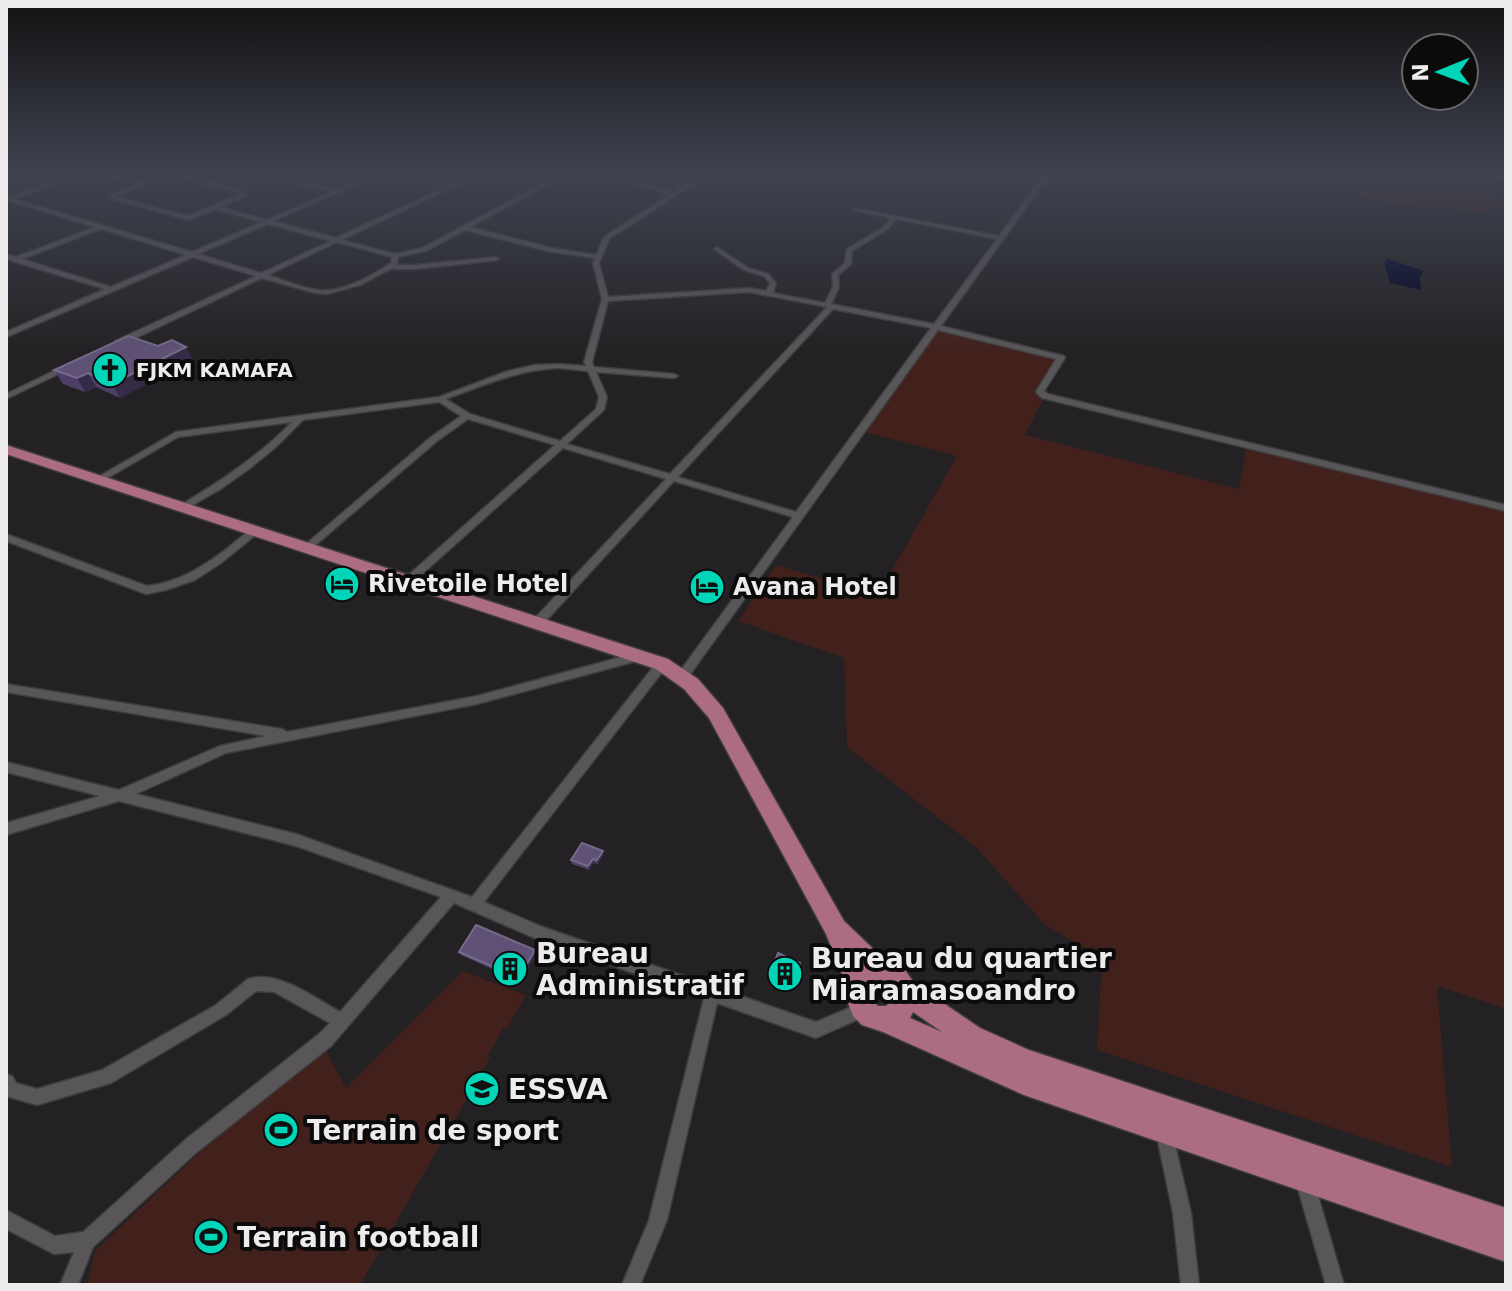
<svg xmlns="http://www.w3.org/2000/svg" width="1512" height="1291" viewBox="0 0 1512 1291" font-family="'DejaVu Sans',sans-serif">
  <rect width="100%" height="100%" fill="#232123"/>
  <g fill="#42211c">
    <path d="M1362,174l98,10 33,12 5,9 -11,6h-10c-31,-3 -120,-3 -137,-29l7,-6z"/>
    <polygon points="936,327 1061,358 1040,392 1045,396 1025,435 1239,489 1247,446 1506,508 1506,1009 1437,986 1452,1167 1097,1050 1102,958 1045,925 977,848 847,747 844,658 738,621 776,565 878,595 957,456 860,431"/>
    <polygon points="463,971 526,995 508,1027 504,1027 487,1057 491,1056 360,1285 87,1285 95,1251 213,1140 326,1051 346,1088"/>
  </g>
  <polygon fill="#020428" points="1387,259 1424,271 1420,277 1421,290 1390,283 1384,264"/>
  <g fill="none" stroke-linecap="round" stroke-linejoin="round">
    <defs>
      <g id="minor">
        <path d="M78,173h8l-72,26 178,53 70,-30 -47,-13 -27,11 -79,-22v-2l28,-12 -44,-11h11l38,8 37,-8 32,9 24,-9h8l-26,11 30,8 1,3 -28,12 47,13 65,-28 -75,-19h10l70,16 38,-16h8l-110,48 63,17 139,-65h7l-140,67 53,14 27,-6 140,-75h7l-99,54 82,21 44,7 8,-18 65,-42 -11,-5 -69,-17h10l63,15 11,5 31,-20h7l-102,66 -10,24 9,34 141,-9 17,3 4,-8 -6,-7 -20,-6 -29,-20 -1,-1 3,-2 31,21 20,6 8,9 -3,10 52,10 8,-16 -1,-13 13,-11 2,-14 37,-22 7,-9 -38,-8v-2l146,28 46,-63h6l-110,153 123,30 1,2 -21,33 4,3 458,111v6l-464,-113 -6,-6 20,-33 -118,-29 -252,350h-8l-2,-3 2,-3 115,-157 -119,-36 -131,143 -4,1 -5,-4 1,-3 131,-139 -103,-31 -151,135h-8l-1,-2 1,-2 151,-134 -87,-26 -31,22 -126,108 -3,1 -5,-3 2,-2 126,-108 30,-21 -22,-14 -136,18 -26,26 -28,23 -30,21 -37,21 -3,-1 -2,-2 2,-2c40,-24 80,-50 113,-84l-114,15 -79,46 -3,1 -5,-3 85,-49 263,-35 69,-26 26,-6 24,-1 28,2 -2,-4 18,-63 -9,-36 2,-5 -43,-6 -87,-22 -39,21 -28,6 -1,8h18l81,-8 3,2 -1,1 -83,9h-24l-31,16 -33,9 -12,-1 -53,-15 -141,67h-6v-4l141,-65 -63,-19 -187,80v-5l99,-43 -93,-28 -6,-3v-4l10,3 79,-30 -89,-27v-2zM176,176l66,18 -54,22 -72,-19 29,-13zM896,219l101,20 -63,85 -103,-20 8,-17 -1,-12 13,-11 1,-13 36,-22zM268,224l63,17 -70,32 -63,-19zM101,229l85,26 -75,32 -89,-28zM337,242l55,15 -1,6c-20,13 -48,30 -73,27 -16,-2 -34,-10 -50,-15zM749,292l78,15 -157,167 -103,-30 37,-34 3,-13 -11,-25 78,6 4,-2 -4,-2 -80,-7 -2,-5 16,-61zM833,309l98,19 -135,184 -118,-35zM558,368l30,3 11,26 -3,12 -36,32 -90,-27 -24,-15c39,-14 71,-29 112,-31z"/>
        <polygon points="1465,173 1506,175 1506,179 1468,175"/>
        <polygon points="64,366 71,368 6,399 6,394"/>
        <path d="M255,528l5,3 -2,2 -37,30 -26,17 -29,10 -20,4 -140,-53v-7l141,52c32,-4 56,-19 82,-39 8,-7 16,-14 26,-19z"/>
        <path d="M640,652l4,1 2,3 -2,3 -167,45 -251,49 -90,41 160,40 176,63 186,-236h8l2,3 -2,3 -182,235 56,24 276,96 47,-20 5,3 3,5 -3,5 -52,23 -99,-35 -50,217 -27,65h-18l27,-65 55,-222 -167,-59 -83,-36 -123,143 -134,106 -104,95 -15,38h-18l14,-33 -20,2 -48,-25v-19l49,26 28,-4 102,-92 134,-106 11,-11 -56,-31 -18,-1 -30,24 -115,68 -74,22 -31,-9v-22l6,2 4,7 21,6 65,-19 114,-65 32,-26c29,-10 67,19 92,33l101,-115 -145,-51 -177,-45 -113,34v-12l94,-27 -94,-24v-10l113,28 101,-44 46,-10 -260,-44v-8l276,45 5,3 190,-36z"/>
        <polygon points="1164,1124 1170,1126 1172,1132 1191,1213 1199,1285 1181,1285 1173,1213 1156,1132 1158,1126"/>
        <polygon points="1305,1173 1311,1176 1314,1182 1344,1285 1326,1285 1296,1182 1299,1176"/>
      </g>
      <path id="primary" d="M6,445l662,214 30,20 25,29 121,213 42,40 19,9 9,13 66,45 49,22 477,158v54l-482,-167 -141,-63 -21,-7 -9,-9 -6,-15 1,-12 -22,-55 -117,-216 -25,-29 -28,-20 -650,-215zM878,985h8l6,5v10l-6,6h-8l-6,-6v-9zM913,1012l29,20 -32,-14z"/>
    </defs>
    <use href="#minor" stroke="#3e3c3e" stroke-width="3"/>
    <use href="#primary" stroke="#3e3c3e" stroke-width="3"/>
    <use href="#minor" fill="#595659" fill-rule="evenodd"/>
    <use href="#primary" fill="#ac6c82" fill-rule="evenodd"/>
  </g>
  <g fill="#4d3f67">
    <polygon points="193,360 120,398 96,387 85,392 63,384 54,370"/>
    <polygon points="603,851 603,855 598,864 594,863 589,870 572,864 571,860"/>
    <polygon points="459,952 536,954 521,982 461,955"/>
    <polygon points="800,970 794,986 771,978 771,971"/>
  </g>
  <g fill="#352b46">
    <polygon points="186,347 193,360 120,398 112,384"/>
    <polygon points="88,373 96,387 85,392 77,378"/>
    <polygon points="603,851 603,855 598,864 597,860"/>
    <polygon points="593,859 594,863 589,870 588,866"/>
    <polygon points="535,950 536,954 521,982 519,978"/>
    <polygon points="800,963 800,970 794,986 794,979"/>
  </g>
  <g fill="#5e5175" stroke="#756a88" stroke-width="2">
    <polygon points="128,336 158,346 172,340 186,347 112,384 88,373 77,378 54,370"/>
    <polygon points="582,843 603,851 597,860 593,859 588,866 571,860"/>
    <polygon points="476,925 535,950 519,978 459,952"/>
    <polygon points="778,953 800,963 794,979 771,971"/>
  </g>
  <linearGradient id="sky" x2="0" y2="1"><stop stop-color="#131213"/><stop offset="0.49" stop-color="#3f4350"/><stop offset="1" stop-color="#3f4350" stop-opacity="0"/></linearGradient>
  <rect width="1512" height="354" fill="url(#sky)"/>
  <defs>
    <symbol id="church-disc" viewBox="-11 -11 22 22"><circle r="9.5" fill="#00d5b7" stroke="#0c0b0c"/><path d="M-1.2-6h2.4v3.5h3.3v2.4h-3.3V6h-2.4V-.1h-3.3v-2.4h3.3Z" fill="#111"/></symbol>
    <symbol id="hotel-disc" viewBox="-11 -11 22 22"><circle r="9.5" fill="#00d5b7" stroke="#0c0b0c"/><path d="M-6-4.5h1.5V1H6V5H4.5V3h-9V5H-6ZM-4 0a1.8 1.8 0 1 1 3.6 0ZM.5 0V-2.5h3Q6-2.5 6 0Z" fill="#111"/></symbol>
    <symbol id="building-disc" viewBox="-11 -11 22 22"><circle r="9.5" fill="#00d5b7" stroke="#0c0b0c"/><path d="M-4-6H4V6H1V3H-1V6H-4ZM-2.5-4.3h1.7v1.8h-1.7ZM.8-4.3h1.7v1.8H.8ZM-2.5-1h1.7V.8h-1.7ZM.8-1h1.7V.8H.8Z" fill="#111"/></symbol>
    <symbol id="university-disc" viewBox="-11 -11 22 22"><circle r="9.5" fill="#00d5b7" stroke="#0c0b0c"/><path d="M0-5L7-2L0 1L-7-2ZM-4 1L0 2.5L4 1V4Q0 6-4 4Z" fill="#111"/></symbol>
    <symbol id="stadium-disc" viewBox="-11 -11 22 22"><circle r="9.5" fill="#00d5b7" stroke="#0c0b0c"/><path d="M0-5a6.5 5 0 1 0 0 10a6.5 5 0 1 0 0-10ZM-3.5-1.8h7v3.6h-7Z" fill="#111"/></symbol>
  </defs>
  <g fill-rule="evenodd">
    <use href="#church-disc" x="90" y="350" width="40" height="40"/>
    <use href="#hotel-disc" x="322" y="564" width="40" height="40"/>
    <use href="#hotel-disc" x="687" y="567" width="40" height="40"/>
    <use href="#building-disc" x="490" y="949" width="40" height="40"/>
    <use href="#building-disc" x="765" y="954" width="40" height="40"/>
    <use href="#university-disc" x="462" y="1069" width="40" height="40"/>
    <use href="#stadium-disc" x="261" y="1110" width="40" height="40"/>
    <use href="#stadium-disc" x="191" y="1217" width="40" height="40"/>
  </g>
  <g text-anchor="middle" dominant-baseline="central" stroke-width="8" stroke-linejoin="round" paint-order="stroke">
    <g font-size="20" font-weight="bold" fill="#eeebed" stroke="#0c0b0c" text-anchor="start">
      <text x="136" y="370">FJKM KAMAFA</text>
    </g>
    <g font-size="24" font-weight="bold" fill="#eeebed" stroke="#0c0b0c" text-anchor="start">
      <text x="368" y="584">Rivetoile Hotel</text>
      <text x="733" y="587">Avana Hotel</text>
    </g>
    <g font-size="28" font-weight="bold" fill="#eeebed" stroke="#0c0b0c" text-anchor="start">
      <text x="536" y="953">Bureau<tspan x="536" dy="32">Administratif</tspan></text>
      <text x="811" y="958">Bureau du quartier<tspan x="811" dy="32">Miaramasoandro</tspan></text>
      <text x="508" y="1089">ESSVA</text>
      <text x="307" y="1130">Terrain de sport</text>
      <text x="237" y="1237">Terrain football</text>
    </g>
  </g>
  <rect width="1512" height="1291" fill="none" stroke="#eeebed" stroke-width="16"/>
  <g transform="translate(1440 72) rotate(269)"><circle r="38" fill="#0c0b0c" stroke="#666566" stroke-width="2"/>
  <path d="M0-6L14 30L0 20L-14 30Z" fill="#00d5b7"/>
  <text y="-12" font-size="22" font-weight="bold" text-anchor="middle" fill="#eeebed">N</text>
  </g>
</svg>
